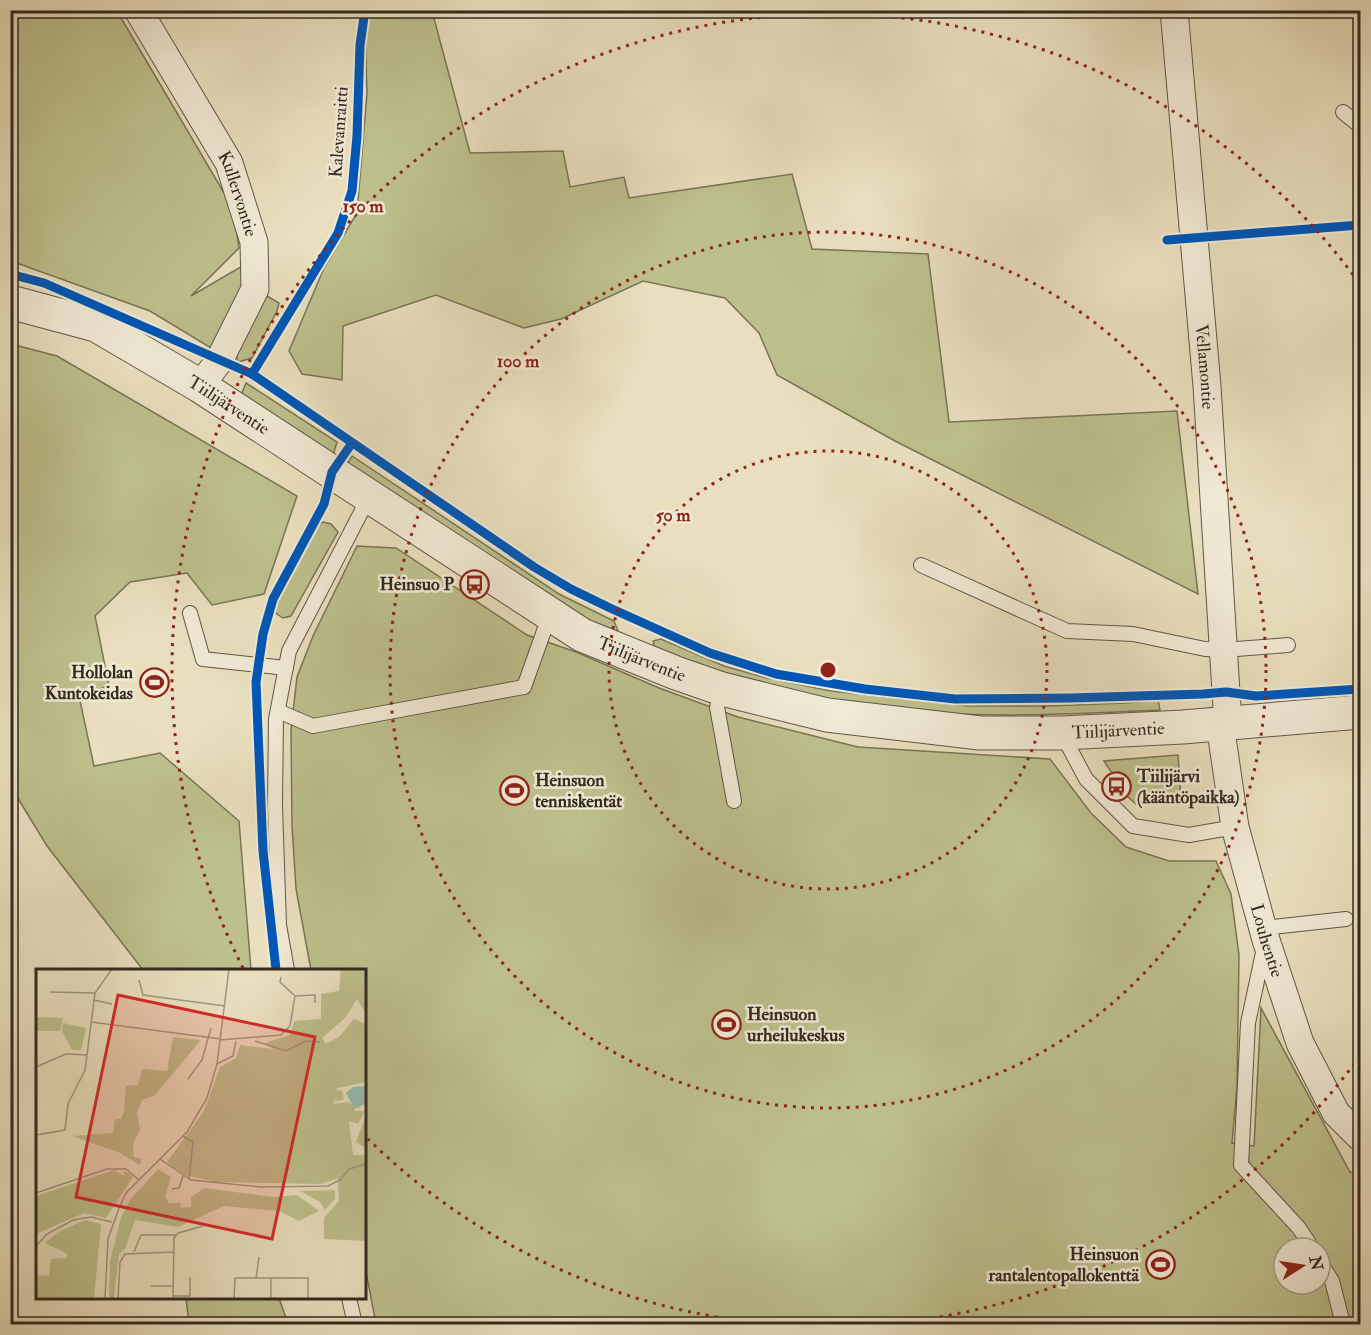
<svg xmlns="http://www.w3.org/2000/svg" width="1371" height="1335" viewBox="0 0 1371 1335" font-family="'IM FELL Double Pica',serif">
  <rect width="100%" height="100%" fill="#e9dfbe"/>
  <filter id="stains"><feTurbulence type="fractalNoise" baseFrequency=".00333" numOctaves="4"/><feColorMatrix values="0 0 0 0 .2 0 0 0 0 .09 0 0 0 0 .02 0 0 0 .5 -.17"/></filter>
  <radialGradient id="worn" r=".72"><stop offset=".6" stop-color="#630" stop-opacity="0"/><stop offset="1" stop-color="#630" stop-opacity=".3"/></radialGradient>
  <g fill="#bdc08d" stroke="#787556" stroke-width="1.5" fill-rule="evenodd">
    <path d="M11,11h106l116,197 6,40 -48,48 53,-31c1,31 -19,57 -33,83l-61,-37 -139,-50z"/>
    <polygon points="368,11 432,11 470,153 563,151 570,187 624,177 629,198 792,174 812,249 928,254 949,422 1177,411 1198,594 895,441 777,375 759,333 725,298 643,281 561,319 524,328 436,295 343,326 342,380 302,374 289,351 324,268 357,213 367,93 365,29"/>
    <polygon points="267,296 279,303 277,311 252,358 238,362 236,354 260,302"/>
    <polygon points="11,344 57,356 297,496 264,594 212,605 187,573 130,582 95,616 109,686 79,696 94,766 160,753 239,821 251,970 143,970 47,846 11,787"/>
    <polygon points="246,383 337,442 333,455 241,395"/>
    <polygon points="352,456 559,594 614,621 618,631 607,631 542,595 347,464"/>
    <polygon points="323,522 331,524 338,532 291,616 283,618 274,612 280,593 300,559 314,527"/>
    <path d="M357,546l39,2 131,87 49,17 83,36 79,29 120,30 192,12 41,54 35,34 43,14h47l15,33 8,61 -2,132 -5,56 22,3 7,-138 89,164 10,1v151h-984l-12,-63v-291h-53l-15,-81 -4,-64 -1,-95 6,-53 16,-41zM1284,1248h36v36h-36z"/>
    <path d="M661,639l63,27 43,12 64,13 137,15h79l79,-3 32,-3 2,10c-97,5 -194,9 -291,-3 -38,-5 -79,-11 -116,-22 -33,-11 -65,-25 -98,-36l-2,-8z"/>
    <polygon points="1178,755 1181,800 1137,805 1127,796 1104,761"/>
    <polygon points="186,1298 279,1298 288,1324 189,1324"/>
  </g>
  <g fill="none" stroke-linecap="round" stroke-linejoin="round">
    <defs>
      <g id="service">
        <polyline points="1343,112 1360,126"/>
        <polyline points="921,565 1067,631 1133,634 1205,649 1224,650 1288,645"/>
        <polyline points="190,613 203,659 286,668"/>
        <polyline points="722,689 717,707 734,801"/>
        <polyline points="278,711 313,726 524,687 550,614"/>
        <polyline points="1062,734 1086,779 1133,826 1189,835 1235,827"/>
        <polyline points="1263,928 1346,919"/>
        <polyline points="1264,948 1248,1023 1241,1165 1299,1228 1312,1248"/>
        <polyline points="287,970 279,925 275,805 276,719 289,651 369,497"/>
        <polyline points="1320,1262 1332,1281 1343,1324"/>
        <polyline points="349,1298 355,1324"/>
      </g>
      <g id="minor">
        <path id="s1" d="M138,10l91,153 25,79 1,47 -36,72 -19,25"/>
        <path id="s2" d="M1174,10l33,376 21,338"/>
        <path id="s3" d="M1220,724l15,103 31,113 34,103 36,70 24,24"/>
      </g>
      <g id="tertiary">
        <path id="s4" d="M10,302l86,23 104,61 382,249 94,38 46,16 105,26 153,18h82l121,-6 177,-15"/>
      </g>
    </defs>
    <use href="#service" stroke="#605748" stroke-width="16"/>
    <use href="#minor" stroke="#605748" stroke-width="29"/>
    <use href="#tertiary" stroke="#605748" stroke-width="35"/>
    <use href="#service" stroke="#f1ead5" stroke-width="14"/>
    <use href="#minor" stroke="#f1ead5" stroke-width="27"/>
    <use href="#tertiary" stroke="#f1ead5" stroke-width="33"/>
    <defs>
      <g id="cycleway">
        <polyline points="1167,240 1360,225"/>
        <polyline points="10,274 44,283 252,374 534,567 571,589 610,608 710,653 776,674 865,689 955,699 1070,698 1203,694 1226,692 1256,696 1360,689"/>
        <polyline points="252,374 338,233 352,191 357,136 360,45 365,10"/>
        <polyline points="276,970 263,851 256,682 263,634 273,599 324,504 332,472 352,443"/>
      </g>
    </defs>
    <use href="#cycleway" stroke="#f1ead5" stroke-width="13"/>
    <use href="#cycleway" stroke="#0057b8" stroke-width="9"/>
  </g>
  <g fill="none" stroke="#8f2418" stroke-width="3" stroke-dasharray="3 6">
    <circle cx="828" cy="670" r="219"/>
    <circle cx="828" cy="670" r="438"/>
    <path d="M1360 1056A657 657 0 0 1 885 1324M771 1324A657 657 0 0 1 368 1139M243 968A657 657 0 0 1 1360 284"/>
  </g>
  <defs>
    <symbol id="bus-ring" viewBox="-11 -11 22 22"><circle r="9.5" fill="#f1ead5" stroke="#8f2418" stroke-width="1.5"/><path d="M-5-6H5V4H4V6H2V4H-2V6H-4V4H-5ZM-3.5-4V0h7V-4ZM-3.5 1.2v1.5H-2V1.2ZM2 1.2v1.5H3.5V1.2Z" fill="#8f2418"/></symbol>
    <symbol id="stadium-ring" viewBox="-11 -11 22 22"><circle r="9.5" fill="#f1ead5" stroke="#8f2418" stroke-width="1.5"/><path d="M0-5a6.5 5 0 1 0 0 10a6.5 5 0 1 0 0-10ZM-3.5-1.8h7v3.6h-7Z" fill="#8f2418"/></symbol>
  </defs>
  <g fill-rule="evenodd">
    <use href="#bus-ring" x="458" y="568" width="33" height="33"/>
    <use href="#stadium-ring" x="138" y="666" width="33" height="33"/>
    <use href="#bus-ring" x="1100" y="770" width="33" height="33"/>
    <use href="#stadium-ring" x="498" y="774" width="33" height="33"/>
    <use href="#stadium-ring" x="710" y="1008" width="33" height="33"/>
    <use href="#stadium-ring" x="1144" y="1248" width="33" height="33"/>
  </g>
  <g text-anchor="middle" dominant-baseline="central" stroke-width="5" stroke-linejoin="round" paint-order="stroke">
    <g font-size="18" fill="#332a20" stroke="#f1ead5">
      <text transform="translate(339 132) rotate(-86)">Kalevanraitti</text>
      <text stroke="none"><textPath href="#s1" startOffset="210">Kullervontie</textPath></text>
      <text stroke="none"><textPath href="#s2" startOffset="358">Vellamontie</textPath></text>
      <text stroke="none"><textPath href="#s4" startOffset="244">Tiilijärventie</textPath></text>
      <text stroke="none"><textPath href="#s4" startOffset="730">Tiilijärventie</textPath></text>
      <text stroke="none"><textPath href="#s4" startOffset="1216">Tiilijärventie</textPath></text>
      <text stroke="none"><textPath href="#s3" startOffset="222">Louhentie</textPath></text>
    </g>
    <g font-size="18" font-weight="bold" fill="#332a20" stroke="#f1ead5" text-anchor="end">
      <text x="454" y="584">Heinsuo P</text>
      <text x="133" y="672">Hollolan<tspan x="133" dy="21">Kuntokeidas</tspan></text>
      <text x="1137" y="776" text-anchor="start">Tiilijärvi<tspan x="1137" dy="21">(kääntöpaikka)</tspan></text>
      <text x="535" y="780" text-anchor="start">Heinsuon<tspan x="535" dy="21">tenniskentät</tspan></text>
      <text x="747" y="1014" text-anchor="start">Heinsuon<tspan x="747" dy="21">urheilukeskus</tspan></text>
      <text x="1139" y="1254">Heinsuon<tspan x="1139" dy="21">rantalentopallokenttä</tspan></text>
    </g>
  </g>
  <g transform="translate(36 969)">
    <rect width="330" height="330" fill="#e9dfbe"/>
    <path d="M305,0h25v45l-9,-15 -12,19 -23,20 4,6 13,-7 15,-18 12,5v58l-32,7 8,2 2,9 -9,1 -1,-3v6l14,-2 8,5 -2,4h11l-7,13 -9,-3 4,34h13v86l-42,-2v-21l15,-17 -1,-23 -17,6 -105,-2 -31,-7 -18,-13 37,-51 16,-44 16,-9 4,-13 34,4 -10,-6 26,-8 4,-14 27,-2v-25l18,-3zM0,48l27,1 -3,13h-24zM27,54l23,5 -5,22h-9l-10,-19zM137,68l28,3 -46,55 -13,5 -5,12 3,18 -7,13 1,14 8,2 -2,6 -22,-13 -46,-16 41,-3 2,-14h6l3,-8 2,-25 12,-1 4,-16 25,2zM330,146v33l-10,-6zM122,200l13,8 -6,20 4,6h11l1,5 10,-1v-10l13,-9 70,9 23,-2 22,16 -20,10 -20,-10 -55,-5 -46,21 -43,-7 -10,29 -6,5 -5,44 -5,1 1,-37 11,-45 9,-17zM78,201l10,6v-6l9,7 -27,41 -22,-5 -48,21v-38zM299,221v9l-10,11 -5,-8 -20,-11zM49,251l16,4 -7,75h-58v-24l13,1 2,-17 15,-1 2,-4 -23,-11 13,-11z" fill="#bdc08d"/>
    <path d="M330,117v17l-8,5 -5,-2 -7,-13 7,-6z" fill="#97bcb3"/>
    <path fill="none" stroke="#a0977f" stroke-width="1.5" d="M245,8l-1,5 15,14M103,11l4,15 82,11M14,23l45,1M58,31l18,4M55,53l130,17M184,71l61,-5 9,-9 5,-30 20,-1v8M219,72l31,10 20,-10 14,1M181,95l16,-8 3,-15M0,98l30,-13 21,1M152,110l14,-19 9,-32M0,166l29,-5 3,-26 17,-34 10,-77 17,-24M147,167l10,6 -4,37M124,190l31,21 70,7 67,-1 12,-6 9,-11 17,-5M136,220l7,-1 4,-12M0,224l71,-24h19l13,11M0,277l11,-12 26,-14 18,-3 21,5M98,283l7,-17h35M220,309l3,-21M235,309h37v21M115,317h22M137,327h17v-19M69,330l3,-60 11,-31 7,-15 61,-61 20,-34 10,-34 12,-95M82,330l2,-37 5,-8 49,-2M137,330l1,-61 4,-5 25,-7M198,330l1,-21h36v21"/>
    <path fill="#d62828" fill-opacity="0.15" stroke="#d62828" stroke-width="3" d="M82,26l197,42 -43,202 -196,-42z"/>
    <rect width="330" height="330" fill="none" stroke="#332a20" stroke-width="3"/>
  </g>
  <circle cx="828" cy="670" r="9" fill="#8f2418" stroke="#f1ead5" stroke-width="3"/>
  <g font-size="18" text-anchor="middle" font-weight="bold" fill="#8f2418" stroke="#f1ead5" stroke-width="5" stroke-linejoin="round" paint-order="stroke">
    <text x="363" y="212">150 m</text>
    <text x="518" y="367">100 m</text>
    <text x="673" y="521">50 m</text>
  </g>
  <rect width="1371" height="1335" fill="none" stroke="#e9dfbe" stroke-width="36"/>
  <rect x="12" y="12" width="1347" height="1311" fill="none" stroke="#332a20" stroke-width="3"/>
  <rect x="18" y="18" width="1335" height="1299" fill="none" stroke="#332a20" stroke-width="1.5"/>
  <g transform="translate(1302 1266) rotate(78)"><circle r="28" fill="#f1ead5" stroke="#a59d8d" stroke-width="1.5"/>
  <path d="M0-4.5L10 22L0 15L-10 22Z" fill="#8f2418"/>
  <text y="-9" font-size="16" font-weight="bold" text-anchor="middle" fill="#332a20">N</text>
  </g>
  <rect width="100%" height="100%" filter="url(#stains)"/>
  <rect width="100%" height="100%" fill="url(#worn)"/>
</svg>
